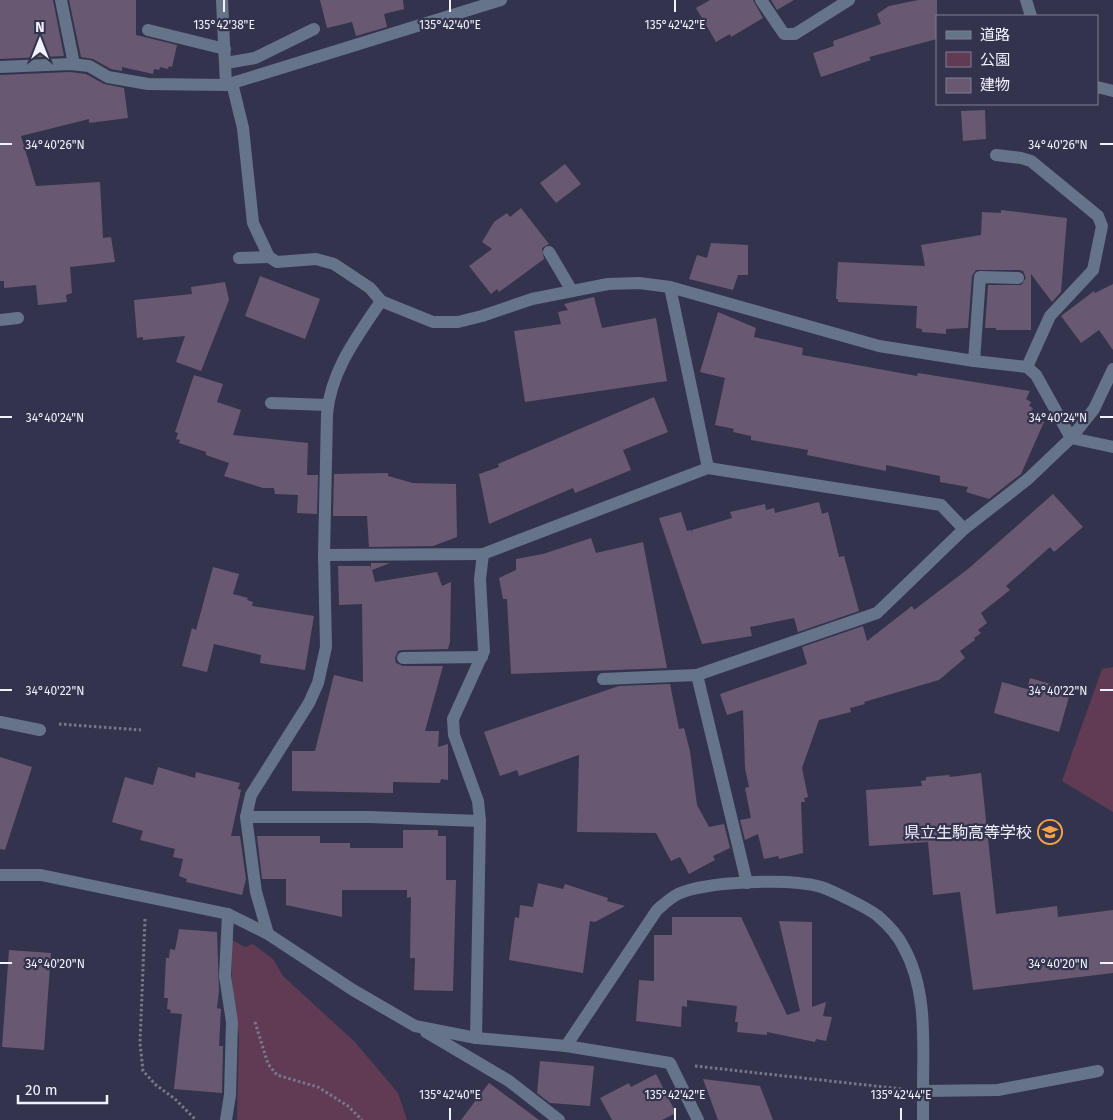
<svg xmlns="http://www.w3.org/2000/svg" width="1113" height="1120" viewBox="0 0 1113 1120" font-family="'Fira Sans','Noto Sans JP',sans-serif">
  <rect width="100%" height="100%" fill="#34334d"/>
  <g fill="#613b53">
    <polygon points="1113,667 1113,812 1062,781 1102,669"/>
    <polygon points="232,940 245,947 253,944 273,959 283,976 355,1042 398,1093 407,1120 237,1120 239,1036 232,983"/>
  </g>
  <g fill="#695871">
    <polygon points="0,0 53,0 64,56 0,59"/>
    <polygon points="69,0 136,0 136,35 177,45 172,67 169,66 168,69 160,67 159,70 154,69 153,74 122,67 122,71 111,69 93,59 81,57"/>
    <polygon points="320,0 403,0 404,9 384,14 387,27 356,36 352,22 327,28"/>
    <polygon points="710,0 753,0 763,18 731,37 730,34 716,42 696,8"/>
    <polygon points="771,0 794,0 777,10"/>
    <polygon points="918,0 937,0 937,39 869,57 871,60 821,77 813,53 834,46 833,41 881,24 877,14 889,6"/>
    <polygon points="70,72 86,74 104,84 124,88 128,118 89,123 89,119 21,136 36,186 100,182 103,238 111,237 115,262 70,267 72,293 66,295 67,302 38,305 36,285 4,288 4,281 0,281 0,75"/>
    <polygon points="985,110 986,139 963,141 961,111"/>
    <polygon points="565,164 581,184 556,203 540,183"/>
    <polygon points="521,208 549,244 542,248 544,259 499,292 497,289 491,294 469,266 492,249 482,242 494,222 507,213 510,217"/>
    <polygon points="1001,210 1067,218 1061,292 1052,302 1031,274 1031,330 996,330 996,328 985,328 988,285 1021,285 1026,278 1023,271 1019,270 976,270 972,276 968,328 946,329 946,334 922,332 922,329 916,328 917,306 838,302 838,299 836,299 838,262 925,266 921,245 981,235 982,212 1001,213"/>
    <polygon points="711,243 748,245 748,275 738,275 733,290 689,279 697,255 707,258"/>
    <polygon points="260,276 320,299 305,339 245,316"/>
    <polygon points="225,282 229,300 201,371 176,362 185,336 143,340 143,337 137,338 134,300 192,294 191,287"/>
    <polygon points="1113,284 1113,350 1099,330 1081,343 1061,316 1094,291 1095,293"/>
    <polygon points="594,297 602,328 656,318 667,381 525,402 514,331 561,324 558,312 568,310 564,304"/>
    <polygon points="718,312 756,328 754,337 803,348 802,355 917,376 918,373 1030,391 1026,399 1031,402 1029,406 1033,408 1029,415 1044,422 1021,474 989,499 966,492 968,487 940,482 940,476 886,465 886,471 807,455 808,450 751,440 751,436 733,432 734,429 715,425 725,378 700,372"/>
    <polygon points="194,375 223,384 217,402 241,410 233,435 308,443 307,475 318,475 317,514 297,513 298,495 275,494 274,488 263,488 224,476 229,463 206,455 206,452 179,443 180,440 176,439 178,433 175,432"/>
    <polygon points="654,397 668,432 623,450 631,470 575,493 573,488 489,524 479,474 499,467 498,464"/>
    <polygon points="388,473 388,476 413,483 456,484 457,537 433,546 369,547 367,516 333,516 334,474"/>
    <polygon points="1053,494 1083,527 1054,552 1050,547 1006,586 1010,590 981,613 987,623 978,630 981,633 974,638 975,640 960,651 965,658 939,680 864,702 865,704 850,708 851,712 819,720 802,768 808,797 804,798 805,802 801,802 803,853 779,859 778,856 764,859 758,834 745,840 740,820 751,818 745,788 749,787 745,768 743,710 727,715 720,694 807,664 802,647 863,626 867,641 912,606 914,610 968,569"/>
    <polygon points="819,502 822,514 828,512 839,557 844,556 859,611 798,632 794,618 750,627 752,636 702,644 659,518 681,512 687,531 691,530 691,533 692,530 732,518 730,512 765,504 766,510 774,508 775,513"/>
    <polygon points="591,538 596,553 643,542 667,668 511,674 507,599 503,599 499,578 516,570 516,559 543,554"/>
    <polygon points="371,563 390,563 372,570 375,582 437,572 442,586 451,582 450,642 448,649 402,650 398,651 395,658 396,663 403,666 443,666 425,731 439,731 438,747 448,744 448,780 441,779 440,783 393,782 393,793 292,791 292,751 315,751 334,675 363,682 362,604 339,605 338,566 370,566 371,568"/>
    <polygon points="213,567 239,574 233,594 248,598 247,600 253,602 252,606 314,616 305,670 260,663 261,655 214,644 207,672 182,666 192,628 196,630"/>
    <polygon points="1030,678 1071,690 1059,732 994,713 1002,682 1027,689"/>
    <polygon points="670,684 679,729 684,728 690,751 697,805 709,827 724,824 730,848 713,856 715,860 689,874 680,857 671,861 656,833 577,832 579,755 519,776 517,770 500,776 484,732 619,686"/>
    <polygon points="0,757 32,767 5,850 0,849"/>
    <polygon points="158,767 195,778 196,772 240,783 238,789 241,790 231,836 240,836 246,879 242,895 186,882 187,879 179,876 183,859 173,857 175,849 140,840 143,831 112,822 125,777 153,785"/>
    <polygon points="981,773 996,914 1057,906 1058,917 1113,910 1113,973 973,990 960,892 933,895 928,842 869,846 866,790 922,786 921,781 926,780 926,777 949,775 950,777"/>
    <polygon points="403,830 438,830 438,836 446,836 446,880 456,880 453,991 414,990 415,958 410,958 411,897 407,898 407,890 342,890 342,917 286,905 286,879 262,879 257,836 320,836 320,843 350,843 350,848 403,848"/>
    <polygon points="538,883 563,889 565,884 608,898 607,901 625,906 595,922 590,921 583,973 509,960 515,917 519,918 520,905 533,907"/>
    <polygon points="672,917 741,917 787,1015 800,1011 779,921 812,922 812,1007 826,1002 823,1016 832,1017 826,1041 816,1039 815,1042 767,1032 767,1035 737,1032 738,1022 735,1022 737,1006 687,1000 687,1007 682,1006 681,1027 636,1021 639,980 654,981 654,935 672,935"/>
    <polygon points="179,929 217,932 219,991 217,1008 221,1009 219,1046 223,1046 222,1093 174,1089 182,1014 170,1013 171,1010 167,1009 168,998 164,998 166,958 169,958 170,949 175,950"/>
    <polygon points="9,950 51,953 44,1050 2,1047"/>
    <polygon points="540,1061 594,1066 590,1106 550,1103 537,1093"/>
    <polygon points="656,1074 676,1113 662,1120 612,1120 600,1098 629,1083 631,1087"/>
    <polygon points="703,1079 760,1086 773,1120 718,1120"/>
    <polygon points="489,1083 539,1120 461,1120"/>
  </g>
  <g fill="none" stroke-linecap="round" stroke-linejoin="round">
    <g stroke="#78778d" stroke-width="3" stroke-dasharray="2.5 2.5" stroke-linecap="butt">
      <polyline points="59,724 141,730"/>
      <polyline points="145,919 140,1043 143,1071 156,1085 175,1099 196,1120"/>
      <polyline points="255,1022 268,1064 277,1075 318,1087 348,1106 362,1120"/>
      <polyline points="695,1066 902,1089"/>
    </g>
    <g stroke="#657488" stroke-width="12">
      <polyline points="61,0 74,64"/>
      <polyline points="222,0 226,85"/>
      <polyline points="148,30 225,49"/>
      <polyline points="226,63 255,58 314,29"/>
      <polyline points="996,155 1021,158 1031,161 1098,216 1102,226 1093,270 1050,316 1027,367"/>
      <polyline points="549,252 572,291"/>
      <polyline points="974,361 980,277 1018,278"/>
      <polyline points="271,403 327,405"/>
      <polyline points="403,658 482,657"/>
      <polyline points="0,722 40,730"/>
      <path d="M268,934l-12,-42 -10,-75 5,-22 58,-92 9,-20 8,-36 -2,-92 3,-141c4,-44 30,-77 54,-113"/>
      <polyline points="923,1120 923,1091 998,1090 1098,1071"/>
    </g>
    <g stroke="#657488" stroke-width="12">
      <polyline points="761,0 784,34 795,34 849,0"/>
      <polyline points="1026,0 1031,16"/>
      <polyline points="0,67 70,64 89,66 108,77 148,84 226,85 501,0"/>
      <polyline points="232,83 243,128 253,223 269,257 277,262 316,259 334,264 370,288 381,301 433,322 458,322 482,316 532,299 608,284 639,283 670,287 879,346 974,361 1027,367 1036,375 1071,438 1028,479 964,529 877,613 697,675 747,883"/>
      <polyline points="1097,87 1113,91"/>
      <polyline points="239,258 269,257"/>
      <polyline points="670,287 708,468"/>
      <polyline points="0,320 18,318"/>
      <polyline points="1113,369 1094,409 1071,438 1113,447"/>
      <polyline points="324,555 483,554 708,468 941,505 964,529"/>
      <polyline points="603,679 697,675"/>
      <polyline points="246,817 369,817 480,821"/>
      <polyline points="0,875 41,875 228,914 268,934 353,990 415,1026 476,1038 566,1046 670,1063 698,1120"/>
      <polyline points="426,1032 509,1081 559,1120"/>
      <polyline points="476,1038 480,821 478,801 454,735 453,719 484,651 480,579 483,554"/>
      <path d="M566,1046l91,-136c6,-5 13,-12 21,-16 29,-13 113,-16 143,-7 10,3 51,23 58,30 8,7 19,19 24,29 25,44 20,97 20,145"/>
      <polyline points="226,1120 230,1095 232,1022 225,976 228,914"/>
    </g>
  </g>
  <path fill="none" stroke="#f1f2ff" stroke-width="2" d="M224,0v12M450,0v12M675,0v12M0,144h12M1100,144h13M0,417h12M1100,417h13M0,690h12M1100,690h13M0,963h12M1100,963h13M450,1108v12M675,1108v12M901,1108v12"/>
  <defs>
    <symbol id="school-ring" viewBox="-11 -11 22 22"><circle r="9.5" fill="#34334d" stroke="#f5a345" stroke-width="1.5"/><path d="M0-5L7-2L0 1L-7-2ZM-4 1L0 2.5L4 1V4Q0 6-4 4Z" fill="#f5a345"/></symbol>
  </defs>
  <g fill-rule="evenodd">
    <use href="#school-ring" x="1036" y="818" width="28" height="28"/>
  </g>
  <g text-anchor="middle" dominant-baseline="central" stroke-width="4.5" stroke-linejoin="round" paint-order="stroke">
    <g font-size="16" fill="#f1f2ff" stroke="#34334d" text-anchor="end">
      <text x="1032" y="832">県立生駒高等学校</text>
    </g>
  </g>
  <g font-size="12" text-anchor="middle" fill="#f1f2ff" stroke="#34334d" stroke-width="4.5" stroke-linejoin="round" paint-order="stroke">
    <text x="224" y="29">135°42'38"E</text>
    <text x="450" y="29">135°42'40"E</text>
    <text x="675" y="29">135°42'42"E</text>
    <text x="55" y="149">34°40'26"N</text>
    <text x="1058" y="149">34°40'26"N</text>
    <text x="55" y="422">34°40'24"N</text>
    <text x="1058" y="422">34°40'24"N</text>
    <text x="55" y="695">34°40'22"N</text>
    <text x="1058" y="695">34°40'22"N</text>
    <text x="55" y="968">34°40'20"N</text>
    <text x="1058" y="968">34°40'20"N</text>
    <text x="450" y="1099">135°42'40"E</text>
    <text x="675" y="1099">135°42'42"E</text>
    <text x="901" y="1099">135°42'44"E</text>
  </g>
  <rect x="936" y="15" width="162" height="90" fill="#34334d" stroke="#807f94"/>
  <rect x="946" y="31" width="25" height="8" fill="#657488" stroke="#807f94"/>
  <text x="980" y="40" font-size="15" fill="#f1f2ff">道路</text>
  <rect x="946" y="52" width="25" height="15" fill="#613b53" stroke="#807f94"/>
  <text x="980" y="65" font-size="15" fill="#f1f2ff">公園</text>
  <rect x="946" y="78" width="25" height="15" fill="#695871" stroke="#807f94"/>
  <text x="980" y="90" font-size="15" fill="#f1f2ff">建物</text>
  <g transform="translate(40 40)" stroke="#34334d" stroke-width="4" paint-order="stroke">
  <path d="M0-4L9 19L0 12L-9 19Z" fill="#f1f2ff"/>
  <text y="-8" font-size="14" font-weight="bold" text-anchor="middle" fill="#f1f2ff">N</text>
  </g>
  <path d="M18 1095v8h89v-8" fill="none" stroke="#f1f2ff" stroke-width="2.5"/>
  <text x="25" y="1095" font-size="15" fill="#f1f2ff" stroke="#34334d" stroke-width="4" paint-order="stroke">20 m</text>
</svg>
